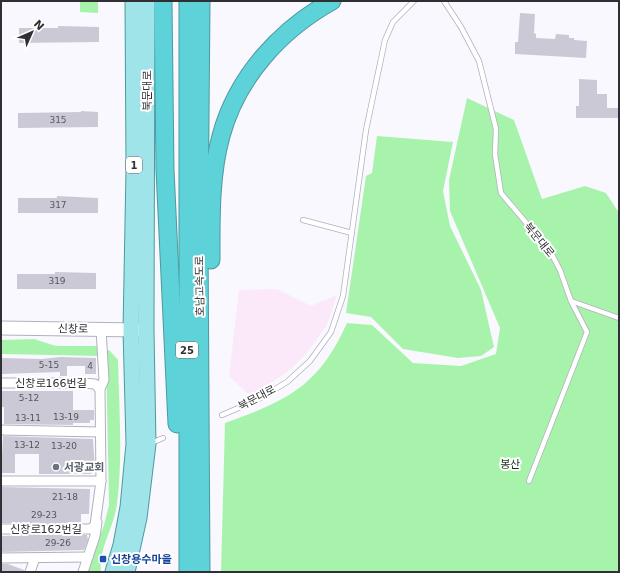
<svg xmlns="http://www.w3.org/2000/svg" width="620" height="573" viewBox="0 0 620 573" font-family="'DejaVu Sans','Noto Sans KR',sans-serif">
  <rect width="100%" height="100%" fill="#f9f8fe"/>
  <polygon fill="#fbe9fa" points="277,289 311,306 337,295 327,325 307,353 291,369 270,384 252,393 247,393 229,376 239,290"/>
  <g fill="#a8f3ac">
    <polygon points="80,1 98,1 98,13 80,12"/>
    <path d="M467,98l47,22 28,79 43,-13 21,7 13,20v359h-398l4,-149c63,-23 93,-36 122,-100l25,2 41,38 48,3 35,-12 4,-26 -50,-117 -1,-31z"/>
    <polygon points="377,136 453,142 443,191 450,226 481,290 494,347 481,356 458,358 403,349 371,317 346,313 366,176 372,173"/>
    <polygon points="34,339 56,346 96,346 100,350 101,356 1,354 1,340"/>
    <path d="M109,350l9,10c1,48 5,97 -1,144 -3,24 -19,45 -16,68h-14l17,-47 5,-20 -3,-153z"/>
  </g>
  <g fill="#ccc9d7">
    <polygon points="520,13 535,14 534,33 536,34 536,38 555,39 556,34 569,35 569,38 574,38 574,40 587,41 586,58 515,54 515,42 518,42"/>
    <polygon points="58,26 99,27 99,42 19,43 19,28 58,28"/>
    <polygon points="579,79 597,80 597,94 607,94 607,108 619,108 619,118 576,118 576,106 579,106"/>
    <polygon points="81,111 98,112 98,127 18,128 18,113 81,112"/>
    <polygon points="57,196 98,198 98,213 18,213 18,198 57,198"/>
    <polygon points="55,272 96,273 96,289 17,289 17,274 55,274"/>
    <polygon points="60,357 96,358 96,374 85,374 85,366 67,366 67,376 60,376 60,372 2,374 2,358 42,359"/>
    <polygon points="1,391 73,391 73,410 94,410 94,420 90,420 90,423 73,423 73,425 4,424 4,407 1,407"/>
    <polygon points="3,436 93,439 95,469 91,474 39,474 39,454 15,454 15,473 1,473"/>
    <polygon points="1,487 90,489 89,514 81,514 81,523 1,523"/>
    <polygon points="31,535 87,535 88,540 84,550 1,552 1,536"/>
    <polygon points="1,564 8,564 24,570 24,572 1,572"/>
  </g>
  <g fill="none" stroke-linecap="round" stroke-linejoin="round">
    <defs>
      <g id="lane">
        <polyline points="444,1 461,27 479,61 496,129 495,154 501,193 550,251 560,270 571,301 587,332 529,481"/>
        <polyline points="303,220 352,233"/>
        <polyline points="571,301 619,318"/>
        <polyline points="222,415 257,400 287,382 310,361 331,332 343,296 366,130 385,40 393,22 414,1"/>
        <polyline points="151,443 163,438"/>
      </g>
      <g id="street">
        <polyline points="1,383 82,383 95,384 100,389"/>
        <polyline points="1,430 100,432"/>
        <polyline points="1,481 101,481"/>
        <polyline points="1,529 91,529 95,525 101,481 100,389 104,380 101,329"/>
        <polyline points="1,558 88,557"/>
        <polyline points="30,572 35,558"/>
        <polyline points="83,572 95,536 97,522"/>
      </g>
      <polyline id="secondary" points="1,328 140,330"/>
      <g id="primary">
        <polyline points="113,572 121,545 128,507 134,444 131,330 134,169 133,1"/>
        <polyline points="127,572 139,518 148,444 146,330 147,1"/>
      </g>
      <g id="highway">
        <polyline points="163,1 165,170 177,424"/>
        <polyline points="201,1 199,233 201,572"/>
        <path d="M211,260c0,-41 -1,-84 10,-124 16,-59 59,-106 111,-135"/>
        <polyline points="188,572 188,1"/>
      </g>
    </defs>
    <use href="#lane" stroke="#b3b0be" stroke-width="6"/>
    <use href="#street" stroke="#b3b0be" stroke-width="11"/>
    <use href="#secondary" stroke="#b3b0be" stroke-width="15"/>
    <use href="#primary" stroke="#4d999f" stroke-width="17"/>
    <use href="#highway" stroke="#4d999f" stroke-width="19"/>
    <use href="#lane" stroke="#fff" stroke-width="4.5"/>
    <use href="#street" stroke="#fff" stroke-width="9"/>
    <use href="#secondary" stroke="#fff" stroke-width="13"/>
    <use href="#primary" stroke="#9ee4e8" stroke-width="15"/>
    <use href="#highway" stroke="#5dd2d8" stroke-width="17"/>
  </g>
  <circle fill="#6b7280" stroke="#fff" stroke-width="1.5" cx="56" cy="467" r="4"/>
  <rect fill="#1a4fb4" stroke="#fff" stroke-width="1.5" x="99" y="555" width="8" height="8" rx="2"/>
  <g text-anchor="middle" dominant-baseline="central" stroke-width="4" stroke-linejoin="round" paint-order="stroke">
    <g font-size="9" fill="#57565d">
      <text x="58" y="120">315</text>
      <text x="58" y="205">317</text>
      <text x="57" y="281">319</text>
      <text x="49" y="365">5-15</text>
      <text x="90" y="366">4</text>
      <text x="29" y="398">5-12</text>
      <text x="66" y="417">13-19</text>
      <text x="28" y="418">13-11</text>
      <text x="27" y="445">13-12</text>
      <text x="64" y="446">13-20</text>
      <text x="65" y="497">21-18</text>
      <text x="44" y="515">29-23</text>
      <text x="58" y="543">29-26</text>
    </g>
    <g fill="#fff" stroke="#6e6d71" stroke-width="1">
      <rect x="126" y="157" width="16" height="16" rx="3"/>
      <rect x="176" y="342" width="22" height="16" rx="3"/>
    </g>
    <g font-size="10" font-weight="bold" fill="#302f34">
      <text x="134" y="165">1</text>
      <text x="187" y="350">25</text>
    </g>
    <g font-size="11" fill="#302f34" stroke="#fff">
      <text transform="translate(147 91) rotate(-90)">북문대로</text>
      <text transform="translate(539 240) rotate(51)">북문대로</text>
      <text transform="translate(200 286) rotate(-91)">호남고속도로</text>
      <text transform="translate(73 329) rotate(1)">신창로</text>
      <text x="51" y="383">신창로166번길</text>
      <text transform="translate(257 398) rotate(-28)">북문대로</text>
      <text x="46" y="529">신창로162번길</text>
    </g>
    <g font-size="11" fill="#113115" stroke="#fff">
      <text x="510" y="464">봉산</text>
    </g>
    <g font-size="11" font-weight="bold" fill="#5b616d" stroke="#fff" text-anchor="start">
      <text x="64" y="467">서광교회</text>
    </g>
    <g font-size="11" font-weight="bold" fill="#164399" stroke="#fff" text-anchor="start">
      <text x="111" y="559">신창용수마을</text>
    </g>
  </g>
  <rect width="620" height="573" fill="none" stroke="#302f34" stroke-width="4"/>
  <g transform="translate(32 32) rotate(45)" stroke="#ffffff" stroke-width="3" paint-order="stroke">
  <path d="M0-3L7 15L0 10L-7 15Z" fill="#302f34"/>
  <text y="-6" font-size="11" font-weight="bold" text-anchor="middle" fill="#302f34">N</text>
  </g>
</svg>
